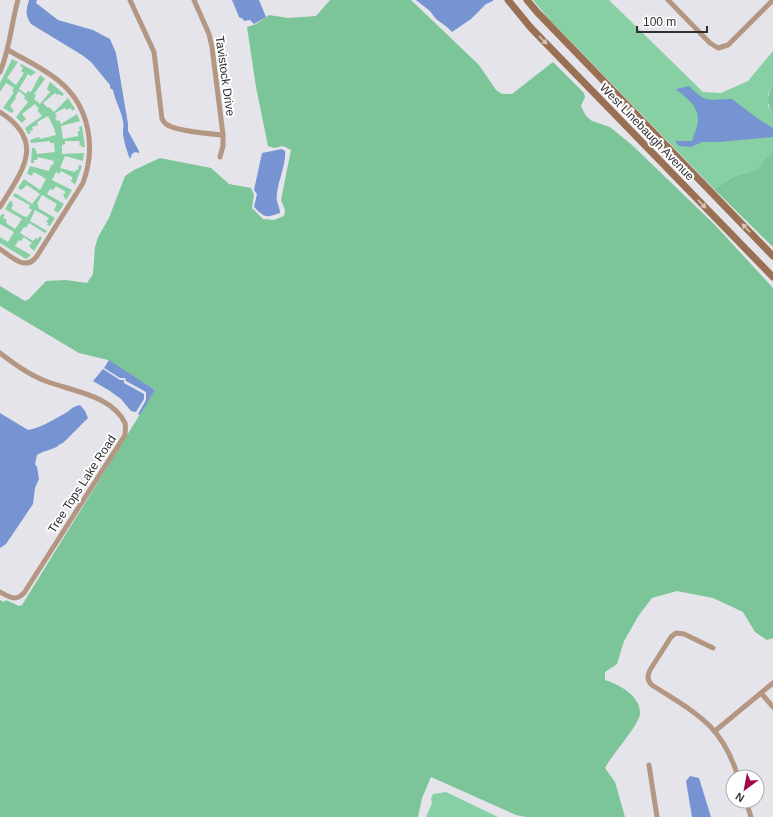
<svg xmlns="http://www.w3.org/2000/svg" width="773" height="817" viewBox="0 0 773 817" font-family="Arial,sans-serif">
  <rect width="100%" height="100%" fill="#e5e4ea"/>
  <g fill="#87d0a3">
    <polygon points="533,0 609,0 703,92 721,93 748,81 773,51 773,86 768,94 768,106 773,113 773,149 770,154 755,170 735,176 714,189 586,57 548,18"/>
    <polygon points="12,59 18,62 7,78 16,85 24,73 21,71 23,68 20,66 21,64 36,72 31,76 28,74 19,89 26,94 28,91 31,92 40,75 45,79 34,94 36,95 34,99 40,104 50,92 47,89 50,82 64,94 62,96 59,94 57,95 55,93 43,103 48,108 49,107 54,112 68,98 75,109 72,111 71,108 66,110 65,108 55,113 57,117 55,118 57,121 59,120 61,124 77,114 80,121 61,126 63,139 78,136 78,131 80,131 79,127 82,126 85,147 81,147 81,145 79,145 80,143 79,141 65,141 65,144 62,145 62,154 84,153 83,161 65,156 60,168 75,172 76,170 78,170 79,165 82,166 75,185 70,180 72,180 72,177 61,171 59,174 56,172 52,180 72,190 66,200 63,195 66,192 56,186 53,190 50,189 47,194 64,204 58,213 54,210 57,204 42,195 37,204 39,206 38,208 55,218 50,226 47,225 48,223 46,222 49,218 35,210 30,221 47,231 45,233 29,223 26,228 24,227 20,233 33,241 36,238 38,239 40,236 42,238 34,251 29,246 32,243 24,237 21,241 19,240 15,246 31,255 26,259 0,243 0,237 8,242 14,232 0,224 0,217 2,214 5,215 3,218 7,220 6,223 15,229 22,219 5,209 10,201 13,202 12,204 15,206 13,205 11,209 23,216 27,217 32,210 29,208 30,205 13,196 15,193 32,204 40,194 27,185 21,190 18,188 24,179 40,190 46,179 34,172 32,175 33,176 27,174 30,166 49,171 51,165 53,165 54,161 38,157 37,160 34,160 34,163 31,163 32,148 35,148 37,154 55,152 54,143 50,143 50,141 31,143 30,140 39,137 40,139 56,135 54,128 48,116 37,122 38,125 32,127 33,130 30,131 31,133 28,134 25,128 42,116 37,110 39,109 35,104 22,114 26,119 22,123 16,117 28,102 24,98 25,96 19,91 15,97 16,98 10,106 14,111 12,113 3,108 14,92 12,91 14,88 6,83 0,92 0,83"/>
    <polygon points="446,792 498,817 426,817 432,803 431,799 433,794"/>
  </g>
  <g fill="#7bc599">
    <path d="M330,0h81l68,65 17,25 6,4h10l41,-32 31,31 1,4 -4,9 5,10 6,5 18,6 22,18 82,79 59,64v350l-6,2 -12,-8 -12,-20 -30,-14 -36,-7 -25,7 -13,17 -15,26 -7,23 -12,8v8c15,5 36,16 35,34 -1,11 -29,42 -35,54l10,14 10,35h-99l-10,-2 -85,-38 -9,21 -4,19h-418v-217l4,2 2,-2 13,6 3,-1 133,-215 -47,-30 -29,-7 -79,-47v-20l25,15 4,-2 17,-18 20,-1 21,3 6,-9 2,-27 3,-10 11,-19 16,-42 9,-6 26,-12 51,10 18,16 22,4 3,7 -2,13 11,11 11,1 10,-4 1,-6 -4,-10 10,-50 -8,-4 -9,2 -6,-2 -12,-59 -9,-60 9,-3 13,-9 19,3 28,-2z"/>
    <path d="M773,86v27c-7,-10 -7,-16 0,-27z"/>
    <polygon points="773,149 773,247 714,189 735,176 755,170 770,154"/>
  </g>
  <g fill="#7794d2">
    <path d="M29,0h8l-1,3 22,17 35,10 17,9 6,14 12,71v7l11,20v2l-4,-1 -3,2 -2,5c-2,-4 -7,-20 -7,-26 0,-4 1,-8 0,-12 -2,-11 -8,-20 -10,-31l-3,-2v-3l-19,-23 -9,-7 -51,-31c-6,-9 -5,-14 -2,-24z"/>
    <polygon points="232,0 259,0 266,17 254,24 250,20 244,21 243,19 239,17"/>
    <polygon points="416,0 493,0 493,1 486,4 471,19 452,32 447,27 436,19 430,11"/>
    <path d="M689,86c19,19 19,13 43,13l25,19 16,10v9l-53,5h-18l-11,5 -12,-1 -4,-5h17c2,-7 6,-15 6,-22 0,-14 -13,-22 -22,-30z"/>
    <path d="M282,149l3,2c2,13 -10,36 -8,50 1,4 3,8 3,12 -14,5 -15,5 -26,-6l3,-13 -3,-4 8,-37z"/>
    <polygon points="109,360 155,390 140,415 138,414 146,400 146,392 126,381 125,378 120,378 104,368"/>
    <polygon points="103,369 120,380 124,380 124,383 144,394 144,399 136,412 131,411 121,399 110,391 93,381"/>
    <path d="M80,405l5,6 3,7 -25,25c-4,1 -5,4 -9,5 -6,3 -11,3 -17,7l-2,9 2,3 2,12 -4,9 -2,16 -27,40 -6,4v-135l28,17c12,-2 25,-10 36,-16 7,-4 7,-7 16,-9z"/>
    <polygon points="690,776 699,778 711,817 692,817 686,781"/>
  </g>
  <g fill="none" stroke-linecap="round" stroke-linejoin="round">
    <g stroke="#b49783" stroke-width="5">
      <path d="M130,0l24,52 8,67c2,2 2,4 4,5 8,7 45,10 57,11"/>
      <polyline points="194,0 209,34 212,47 223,135 223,146 220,157"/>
      <polyline points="668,0 710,43 718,48 728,45 773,0"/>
      <path d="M0,72c10,-23 11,-48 18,-72"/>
      <path d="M0,112c47,30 22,59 0,95"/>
      <path d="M0,249c12,8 26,23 37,7l46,-73c13,-35 7,-76 -23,-101 -15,-13 -35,-22 -52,-32"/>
      <path d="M0,353c14,11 31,23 48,29 25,9 64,14 77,41 1,4 0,8 0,12l-101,158c-9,9 -14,4 -24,-1"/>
      <path d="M713,648l-29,-14 -8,-1 -5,4 -21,33c-3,6 -3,11 2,15 43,28 70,39 86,92"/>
      <polyline points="761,693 773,707"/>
      <polyline points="715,731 773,683"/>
      <polyline points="649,765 657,817"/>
      <polyline points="746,801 751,817"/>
    </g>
    <g stroke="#9a7054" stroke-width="7">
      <polyline points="508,0 531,28 773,277"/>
      <polyline points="527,0 537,12 773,256"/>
    </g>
  </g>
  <defs><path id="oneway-solid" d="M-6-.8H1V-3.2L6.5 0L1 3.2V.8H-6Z"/></defs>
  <g fill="#d7c6bb">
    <use href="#oneway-solid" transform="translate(543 40) rotate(46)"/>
    <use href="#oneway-solid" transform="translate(702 204) rotate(46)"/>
    <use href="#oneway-solid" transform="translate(746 228) rotate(-134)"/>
  </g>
  <g text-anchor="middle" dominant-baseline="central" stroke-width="4" stroke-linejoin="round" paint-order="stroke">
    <g font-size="12" fill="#302f31" stroke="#fff">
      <text transform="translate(225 76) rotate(82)">Tavistock Drive</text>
      <text transform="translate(647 132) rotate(46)">West Linebaugh Avenue</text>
      <text transform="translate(82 484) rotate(-57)">Tree Tops Lake Road</text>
    </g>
  </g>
  <g transform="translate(745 789) rotate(212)"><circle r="19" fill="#ffffff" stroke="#acacad"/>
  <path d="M0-3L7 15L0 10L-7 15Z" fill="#a1094c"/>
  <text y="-6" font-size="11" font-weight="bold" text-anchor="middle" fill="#302f31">N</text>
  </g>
  <path d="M637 26v6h70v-6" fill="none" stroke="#302f31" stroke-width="2"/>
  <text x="643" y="26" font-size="12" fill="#302f31" stroke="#ffffff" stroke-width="3" paint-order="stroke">100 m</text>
</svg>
